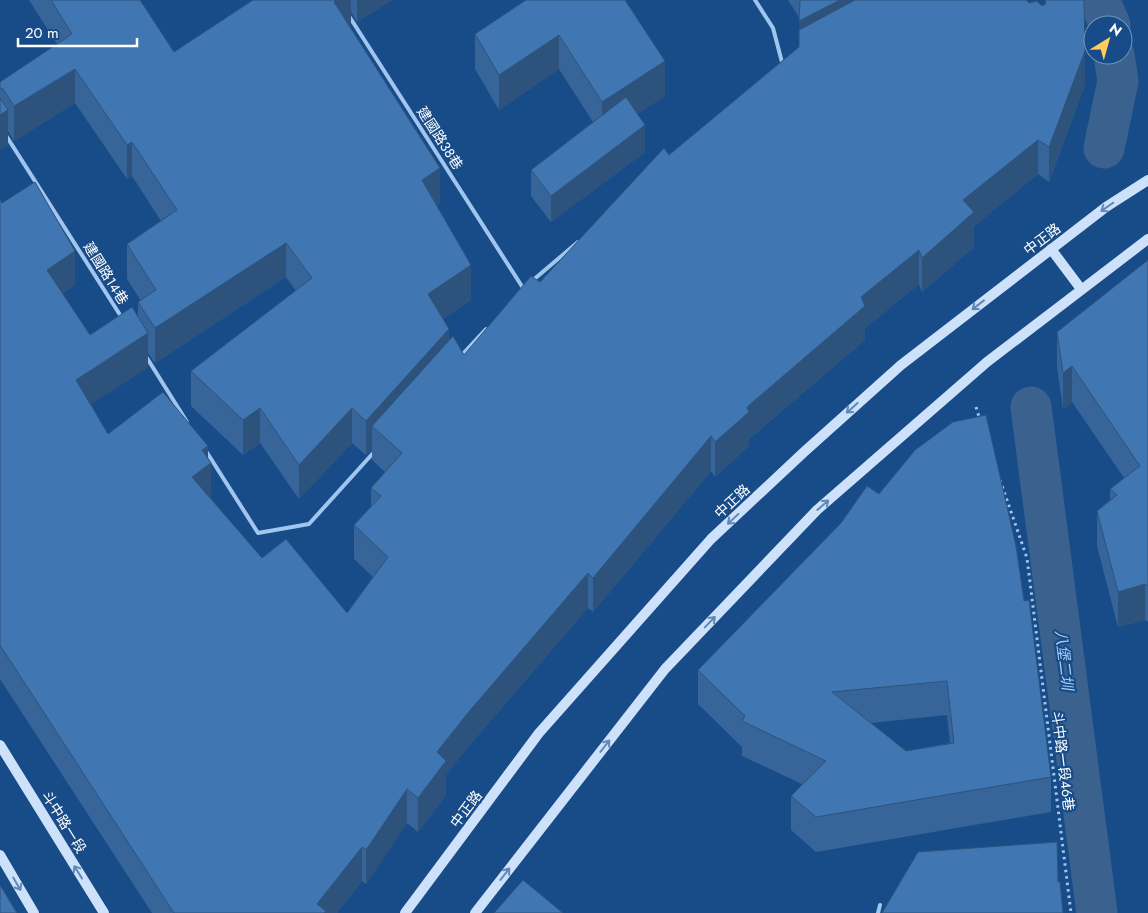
<svg xmlns="http://www.w3.org/2000/svg" width="1148" height="913" viewBox="0 0 1148 913" font-family="Jost,'Noto Sans TC',sans-serif">
  <rect width="100%" height="100%" fill="#184c89"/>
  <g fill="none" stroke-linecap="round" stroke-linejoin="round">
    <g stroke="#3b628f" stroke-width="41">
      <polyline points="1099,0 1110,25"/>
      <polyline points="1104,148 1118,81 1114,55"/>
      <polyline points="1031,407 1097,913"/>
    </g>
    <g stroke="#a0c5ee" stroke-width="3" stroke-dasharray="2.5 4" stroke-linecap="butt">
      <polyline points="976,407 980,420"/>
      <polyline points="998,474 1027,558 1071,913"/>
    </g>
    <g stroke="#a0c5ee" stroke-width="4">
      <polyline points="755,0 773,28 783,66"/>
      <polyline points="349,16 523,288"/>
      <polyline points="0,126 122,318"/>
      <polyline points="532,281 578,242"/>
      <polyline points="460,357 486,329"/>
      <polyline points="147,358 187,422"/>
      <polyline points="206,451 258,533 309,524 375,451"/>
      <polyline points="878,913 880,905"/>
    </g>
    <g stroke="#cde2fa" stroke-width="10">
      <polyline points="1051,249 1081,289"/>
      <polyline points="0,745 104,913"/>
      <polyline points="0,855 34,913"/>
      <polyline points="405,913 539,733 711,539 804,452 901,365 1106,207 1148,180"/>
      <polyline points="475,913 665,669 817,510 987,362 1148,239"/>
    </g>
  </g>
  <g fill="#376599" fill-rule="evenodd">
    <path d="M29,0h111l34,52 79,-52h139l-35,22 -6,-10v14h-2l91,177 -4,2 35,95 -28,19 6,22 15,14 76,-73 129,-127 130,-108v-30l-11,-17h238l3,3 13,3 3,-2v-4l40,85 -36,97 -11,-8 -64,52v21l-52,45 -3,-8 -54,44v12l-116,99v7l-34,31 -4,-6 -118,141 -5,-4 -121,140 -21,27v20l-28,37 -11,-9 -41,61 -4,-3 -25,32h-185l-152,-234v-479l75,85 -13,9 28,41 48,-19v-14l3,-1 -14,-22v-35l34,-23 -29,-45 -5,3 -52,-76 -61,38 -6,-10v14l-8,4v-67l57,-38zM286,277l10,14 -105,80v35l52,49 17,-12 39,56 53,-56 14,12 6,-6v11l13,12 -14,16v18l-17,19v34l19,18 -26,36 -85,-55 -52,-60 1,-1 -3,-39 -100,-24 -17,-30 57,-37v-14l7,10z"/>
    <polygon points="526,0 665,96 637,114 645,152 551,222 531,196 531,170 593,122 559,69 499,110 475,69 475,34"/>
    <polygon points="1148,260 1148,622 1145,620 1118,627 1097,546 1097,511 1110,500 1110,489 1124,478 1072,402 1063,409 1057,367 1057,332"/>
    <path d="M841,523l210,254v35l-235,40 -25,-22v-34l11,-12 -60,-28v-9l-44,-43v-34zM947,715l3,28 -44,8 -35,-28z"/>
  </g>
  <g fill="#2d537d">
    <polygon points="336,0 351,0 351,26 334,36 334,2"/>
    <polygon points="357,0 392,0 357,22"/>
    <polygon points="840,0 905,0 799,56 799,21"/>
    <polygon points="559,35 559,69 499,110 499,75"/>
    <polygon points="1085,51 1085,85 1049,182 1049,147"/>
    <polygon points="665,61 665,96 602,136 602,102"/>
    <polygon points="75,69 75,103 14,141 14,106"/>
    <polygon points="8,110 8,145 0,149 0,115"/>
    <polygon points="645,125 645,152 551,222 551,196"/>
    <polygon points="1038,140 1038,174 974,226 974,247 922,292 922,258 963,200"/>
    <polygon points="132,142 132,176 127,179 127,145"/>
    <polygon points="440,168 440,203 422,215 422,180"/>
    <polygon points="286,243 286,277 155,363 155,328"/>
    <polygon points="919,250 919,284 865,328 865,340 749,439 749,446 715,477 715,442 747,407 861,297"/>
    <polygon points="75,251 75,285 47,304 47,270"/>
    <polygon points="471,265 471,300 428,329 428,294"/>
    <polygon points="449,329 449,364 372,426 372,449 366,455 366,421"/>
    <polygon points="148,333 148,367 76,414 76,380"/>
    <polygon points="1072,366 1072,402 1063,409 1063,373"/>
    <polygon points="260,408 260,443 243,455 243,420"/>
    <polygon points="352,408 352,443 299,499 299,465"/>
    <polygon points="711,436 711,471 593,612 593,578"/>
    <polygon points="208,446 208,465 211,463 211,497 192,512 192,477 202,450"/>
    <polygon points="588,573 588,608 467,748 446,775 446,795 418,832 418,798 437,752 467,714"/>
    <polygon points="1145,584 1145,620 1118,627 1118,592"/>
    <polygon points="407,789 407,823 366,884 366,850"/>
    <polygon points="362,847 362,881 337,913 317,913 317,904"/>
  </g>
  <g fill="#4076b2" stroke="#2d537d" fill-rule="evenodd">
    <polygon points="51,0 140,0 174,52 253,0 336,0 334,2 440,168 422,180 471,265 428,294 449,329 366,421 352,408 299,465 260,408 243,420 191,371 312,278 286,243 155,328 138,302 156,290 127,244 177,210 132,142 127,145 75,69 14,106 3,89 0,88 0,82 72,34"/>
    <polygon points="526,0 625,0 665,61 602,102 559,35 499,75 475,34"/>
    <polygon points="800,0 840,0 799,21"/>
    <polygon points="855,0 1026,0 1029,3 1037,1 1042,6 1046,4 1045,0 1084,0 1085,51 1049,147 1038,140 963,200 974,212 922,258 919,250 861,297 865,306 747,407 749,412 715,442 711,436 593,578 588,573 467,714 437,752 446,761 418,798 407,789 366,850 362,847 317,904 326,911 324,913 174,913 0,645 0,200 2,203 35,182 75,251 47,270 90,335 132,307 148,333 76,380 108,434 163,392 208,446 202,450 211,463 192,477 262,558 286,539 347,613 388,557 354,525 381,496 371,488 402,453 372,426 453,336 464,355 531,276 540,282 664,148 669,155 799,47 799,30"/>
    <polygon points="626,97 645,125 551,196 531,170"/>
    <polygon points="0,98 8,110 0,115"/>
    <polygon points="1148,260 1148,586 1145,584 1118,592 1097,511 1117,495 1110,489 1140,466 1072,366 1063,373 1057,332"/>
    <path d="M986,415l30,131 8,55 5,-1 22,177 -235,40 -25,-21 35,-35 -84,-40 3,-5 -47,-46 143,-147 26,-37 12,8 36,-44 38,-28zM947,681l7,62 -48,8 -74,-59z"/>
    <polygon points="1057,842 1058,882 1060,882 1063,913 882,913 918,852"/>
    <polygon points="523,880 563,913 494,913"/>
    <polygon points="0,885 17,913 0,913"/>
  </g>
  <defs><path id="oneway-shaft" d="M-6 0H5M1.5-3L5.5 0L1.5 3" fill="none" stroke-width="1.6" stroke-linecap="round" stroke-linejoin="round" transform="scale(1.25)"/></defs>
  <g stroke="#6088b6">
    <use href="#oneway-shaft" transform="translate(1107 207) rotate(145)"/>
    <use href="#oneway-shaft" transform="translate(978 305) rotate(142)"/>
    <use href="#oneway-shaft" transform="translate(852 408) rotate(138)"/>
    <use href="#oneway-shaft" transform="translate(823 505) rotate(-41)"/>
    <use href="#oneway-shaft" transform="translate(733 519) rotate(137)"/>
    <use href="#oneway-shaft" transform="translate(710 622) rotate(-46)"/>
    <use href="#oneway-shaft" transform="translate(605 746) rotate(-52)"/>
    <use href="#oneway-shaft" transform="translate(78 872) rotate(-122)"/>
    <use href="#oneway-shaft" transform="translate(505 874) rotate(-52)"/>
    <use href="#oneway-shaft" transform="translate(17 884) rotate(60)"/>
  </g>
  <g text-anchor="middle" dominant-baseline="central" stroke-width="4.5" stroke-linejoin="round" paint-order="stroke">
    <g font-size="14" fill="#fff" stroke="#184c89">
      <text transform="translate(440 138) rotate(57)">建國路38巷</text>
      <text transform="translate(1042 239) rotate(-37)">中正路</text>
      <text transform="translate(106 273) rotate(58)">建國路14巷</text>
      <text transform="translate(732 501) rotate(-43)">中正路</text>
      <text transform="translate(1063 761) rotate(83)">斗中路一段46巷</text>
      <text transform="translate(466 809) rotate(-53)">中正路</text>
      <text transform="translate(64 822) rotate(58)">斗中路一段</text>
    </g>
    <g font-size="15" font-style="italic" fill="#accff5" stroke="#184c89">
      <text transform="translate(1064 660) rotate(83)">八堡二圳</text>
    </g>
  </g>
  <g transform="translate(1108 40) rotate(37)"><circle r="24" fill="#184c89" stroke="#7494b8"/>
  <path d="M0-4L9 19L0 12L-9 19Z" fill="#ffcc5d"/>
  <text y="-8" font-size="14" font-weight="bold" text-anchor="middle" fill="#ffffff">N</text>
  </g>
  <path d="M18 38v8h119v-8" fill="none" stroke="#ffffff" stroke-width="2.5"/>
  <text x="25" y="38" font-size="15" fill="#ffffff" stroke="#184c89" stroke-width="4" paint-order="stroke">20 m</text>
</svg>
